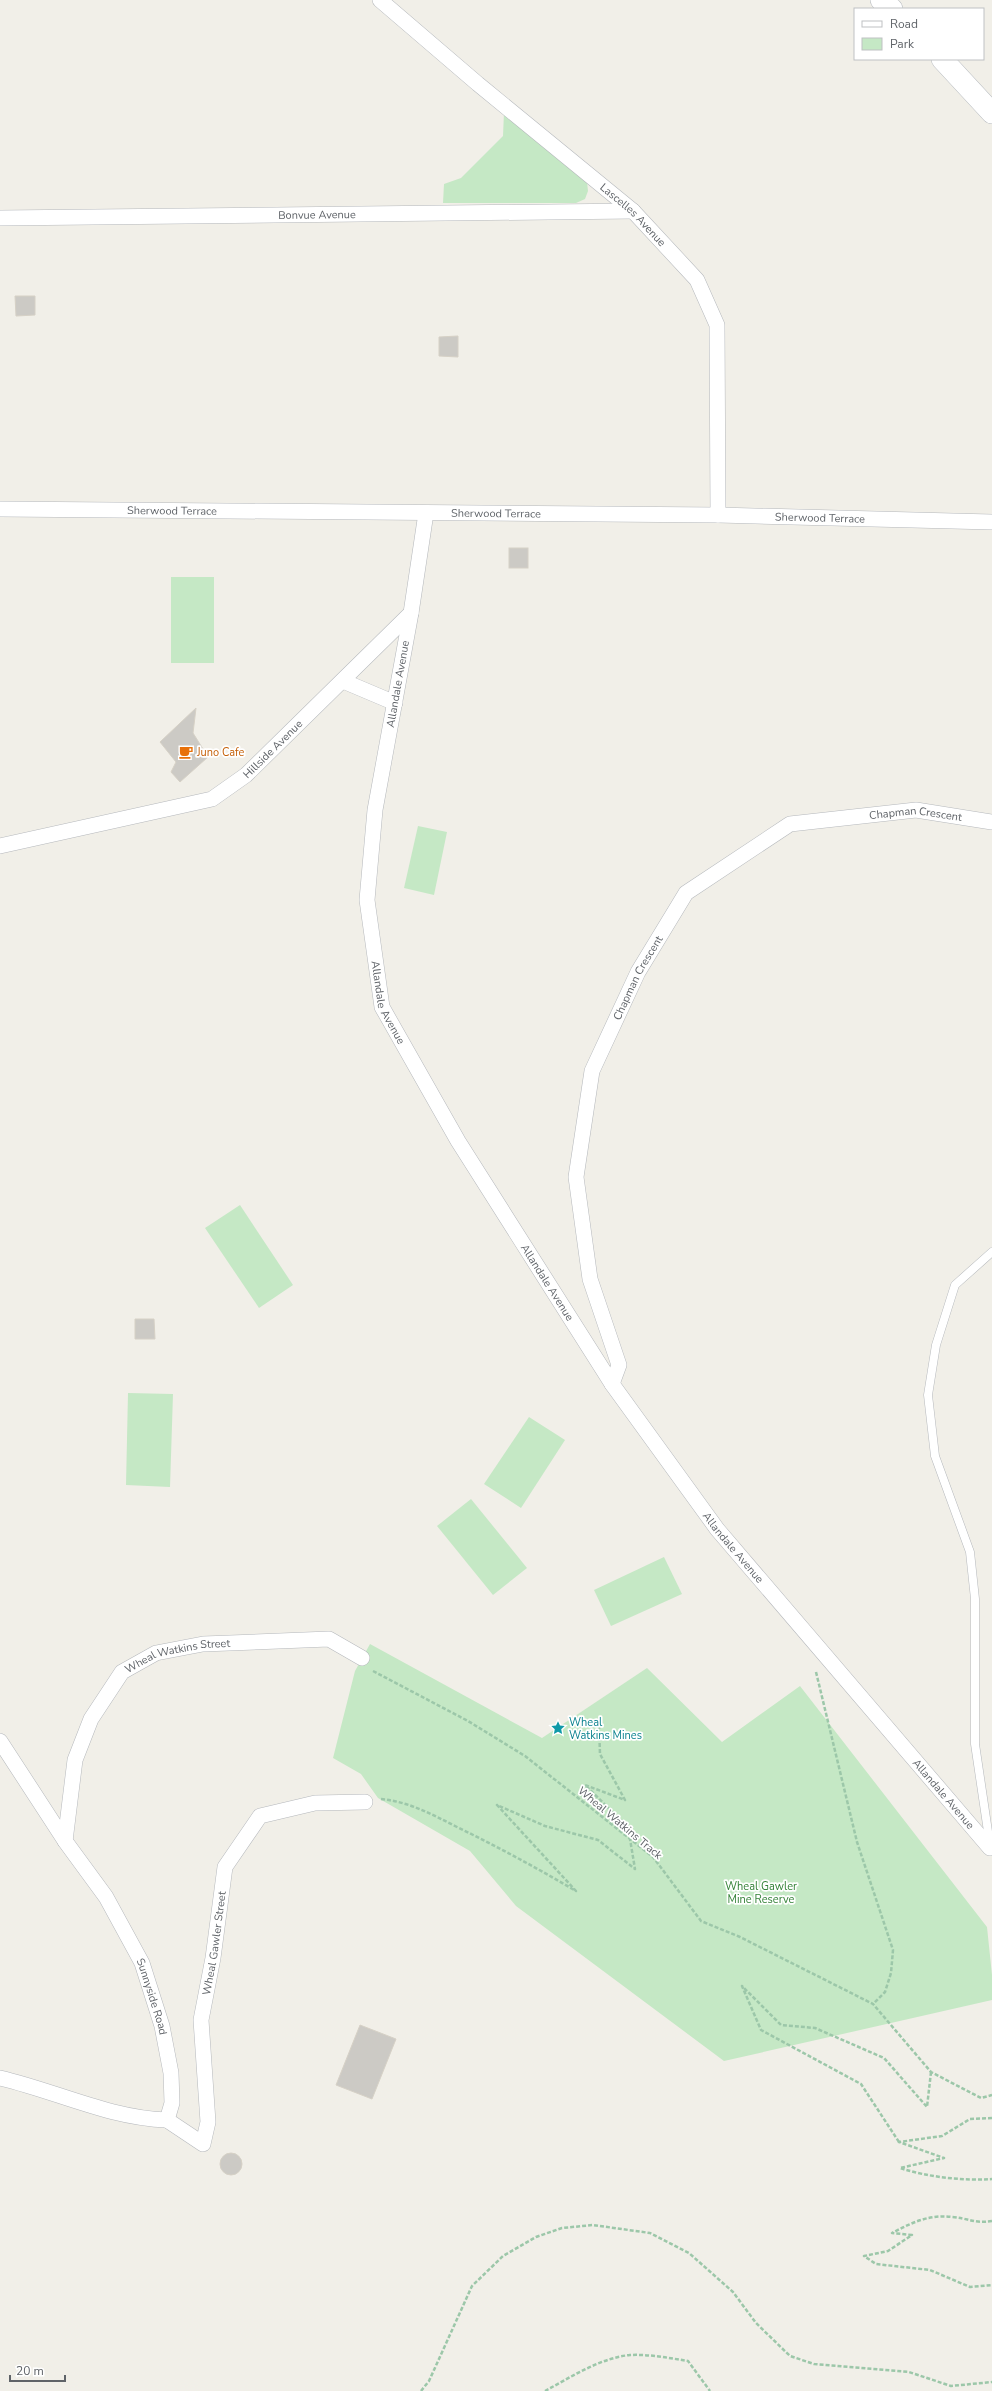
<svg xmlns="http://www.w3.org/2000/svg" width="992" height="2391" viewBox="0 0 992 2391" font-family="'Nunito Sans',sans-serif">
  <rect width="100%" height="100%" fill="#f1efe8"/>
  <g fill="#c5e8c5">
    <polygon points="504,112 587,182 588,191 585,199 576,203 443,203 444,184 461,178 503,136"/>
    <rect x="171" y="577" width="43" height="86"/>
    <polygon points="418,826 447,832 434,895 404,888"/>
    <polygon points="240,1205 293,1285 259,1308 205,1228"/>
    <polygon points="128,1393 173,1394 170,1487 126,1485"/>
    <polygon points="529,1417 565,1440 521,1508 484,1484"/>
    <polygon points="471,1499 527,1568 493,1595 437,1526"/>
    <polygon points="664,1557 682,1594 611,1626 594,1590"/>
    <polygon points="370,1644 542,1738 647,1668 722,1742 800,1686 987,1927 992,1975 992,2000 724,2061 516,1906 470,1851 378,1798 361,1774 333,1758 355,1671"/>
  </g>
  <g fill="#cccac5" stroke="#d6d1c6">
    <polygon points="15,296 35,296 35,315 16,316"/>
    <polygon points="458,336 458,357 439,356 439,337"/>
    <rect x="509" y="548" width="19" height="20"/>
    <polygon points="196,708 193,733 208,757 180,782 171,772 176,762 160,742"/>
    <polygon points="135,1319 154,1319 155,1339 135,1339"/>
    <polygon points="360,2025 396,2039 372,2099 336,2085"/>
    <circle cx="231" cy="2164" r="11"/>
  </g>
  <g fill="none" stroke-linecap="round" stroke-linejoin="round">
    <defs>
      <polyline id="lane" points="990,1845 975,1744 975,1599 970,1552 935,1456 928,1395 936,1345 955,1285 992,1252"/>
      <g id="street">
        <path id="s1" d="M380,0l98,84 155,127 64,69 20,45 1,190"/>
        <path id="s2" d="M0,218l633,-7"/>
        <path id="s3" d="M0,509l718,6 274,7"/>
        <path id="s4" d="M411,613l-36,197 -8,90 15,107 76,134 154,243 105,145 273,319"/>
        <polyline points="343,681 395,703"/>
        <path id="s5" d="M0,846l212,-47 34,-24 165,-162 15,-100"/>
        <path id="s6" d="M612,1384l7,-19 -29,-86 -14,-102 16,-106 46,-99 48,-79 104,-69 126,-14 76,12"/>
        <path id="s7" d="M0,1741l65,100 41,56 36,66 20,63 9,47 1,30 -5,17c-58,-2 -111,-29 -167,-42"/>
        <path id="s8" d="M65,1841l10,-81 16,-41 31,-47 34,-19 47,-9 126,-5 33,19"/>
        <path id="s9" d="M167,2120l36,24 5,-22 -7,-102 12,-62 12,-91 35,-51 55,-13 50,-1"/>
      </g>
      <g id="secondary">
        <polyline points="881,0 892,9"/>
        <polyline points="942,59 992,113"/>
      </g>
    </defs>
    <use href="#lane" stroke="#b5b8bc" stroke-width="9"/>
    <use href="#street" stroke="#b5b8bc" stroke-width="16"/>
    <use href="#secondary" stroke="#b6babf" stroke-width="22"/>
    <g stroke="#9cc7a9" stroke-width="2.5" stroke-dasharray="4 2" stroke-linecap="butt">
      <polyline points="373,1671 468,1721 525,1756 653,1857 701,1921 740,1937 873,2004 931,2072 981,2098 992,2095"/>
      <polyline points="816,1672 857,1842 893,1950 891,1973 885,1992 873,2004"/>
      <path d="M381,1799c29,3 50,15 76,28 41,20 80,41 119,64l-79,-86 48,21 53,14 37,29 -5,-30 4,-6 -49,-48 40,15 -25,-46 -1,-29"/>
      <path d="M992,2118l-22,1 -28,17 -43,6 45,16 -44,10c27,9 63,13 92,11"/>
      <polyline points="899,2142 861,2084 761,2030 742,1986 781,2025 815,2028 884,2058 927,2107 931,2072"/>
      <path d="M992,2221c-17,3 -24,-3 -40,-4 -23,-3 -41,6 -60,16l20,2 -24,16 -24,5 12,8 54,6 40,17 22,-2"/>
      <polyline points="421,2391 429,2381 472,2286 503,2256 536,2237 562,2228 593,2225 650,2233 689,2253 733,2292 756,2323 790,2356 814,2364 909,2372 951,2386 992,2382"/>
      <path d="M545,2391c26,-14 55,-33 85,-36 19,-1 39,3 58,6l22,30"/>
    </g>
    <use href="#lane" stroke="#fff" stroke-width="8"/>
    <use href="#street" stroke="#fff" stroke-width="15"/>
    <use href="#secondary" stroke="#fff" stroke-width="21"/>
  </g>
  <defs>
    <symbol id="cafe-bare" viewBox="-9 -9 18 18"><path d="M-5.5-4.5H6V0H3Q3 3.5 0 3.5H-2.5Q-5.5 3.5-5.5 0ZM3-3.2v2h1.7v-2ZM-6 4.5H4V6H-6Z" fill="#e8710a" stroke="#fff" stroke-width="2.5" paint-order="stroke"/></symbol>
    <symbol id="sight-bare" viewBox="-9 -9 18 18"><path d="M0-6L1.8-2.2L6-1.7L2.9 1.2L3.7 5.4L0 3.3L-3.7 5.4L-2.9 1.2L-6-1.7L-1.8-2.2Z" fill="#0f9aa8" stroke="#fff" stroke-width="2.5" paint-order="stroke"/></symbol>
  </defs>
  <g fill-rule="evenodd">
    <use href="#cafe-bare" x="176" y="742" width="20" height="20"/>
    <use href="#sight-bare" x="548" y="1718" width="20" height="20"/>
  </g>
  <g text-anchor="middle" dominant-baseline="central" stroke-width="3.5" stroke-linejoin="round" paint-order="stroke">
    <g font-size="11" fill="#5f6368" stroke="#fff">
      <text stroke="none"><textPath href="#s2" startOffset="317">Bonvue Avenue</textPath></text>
      <text stroke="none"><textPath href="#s1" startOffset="332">Lascelles Avenue</textPath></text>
      <text stroke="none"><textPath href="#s3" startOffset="172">Sherwood Terrace</textPath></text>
      <text stroke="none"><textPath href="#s3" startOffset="496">Sherwood Terrace</textPath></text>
      <text stroke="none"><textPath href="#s3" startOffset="820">Sherwood Terrace</textPath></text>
      <text transform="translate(398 684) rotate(-80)">Allandale Avenue</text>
      <text stroke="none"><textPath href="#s5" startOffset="296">Hillside Avenue</textPath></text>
      <text stroke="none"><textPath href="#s6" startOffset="774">Chapman Crescent</textPath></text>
      <text stroke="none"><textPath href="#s6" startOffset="425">Chapman Crescent</textPath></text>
      <text stroke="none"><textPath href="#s4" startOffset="396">Allandale Avenue</textPath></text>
      <text stroke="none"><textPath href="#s4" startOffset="720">Allandale Avenue</textPath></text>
      <text stroke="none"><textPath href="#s4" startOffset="1044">Allandale Avenue</textPath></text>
      <text stroke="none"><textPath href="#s8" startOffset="241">Wheal Watkins Street</textPath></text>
      <text stroke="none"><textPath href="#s4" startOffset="1368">Allandale Avenue</textPath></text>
      <text transform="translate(620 1823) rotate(40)">Wheal Watkins Track</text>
      <text stroke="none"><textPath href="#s9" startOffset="246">Wheal Gawler Street</textPath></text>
      <text stroke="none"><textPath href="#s7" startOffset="299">Sunnyside Road</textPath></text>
    </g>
    <g font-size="11" fill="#c56008" stroke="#fff" text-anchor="start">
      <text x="197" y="752">Juno Cafe</text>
    </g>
    <g font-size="11" fill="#0d838f" stroke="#fff" text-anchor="start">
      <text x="569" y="1722">Wheal<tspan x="569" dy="13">Watkins Mines</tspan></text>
    </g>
    <g font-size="11" fill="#348238" stroke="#fff">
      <text x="761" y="1886">Wheal Gawler<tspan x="761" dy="13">Mine Reserve</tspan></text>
    </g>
  </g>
  <rect x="854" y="8" width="130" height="52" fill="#ffffff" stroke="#bfc1c3"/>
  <rect x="862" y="21" width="20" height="6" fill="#ffffff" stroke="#bfc1c3"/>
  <text x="890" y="28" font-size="12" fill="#5f6368">Road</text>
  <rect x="862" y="38" width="20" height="12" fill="#c5e8c5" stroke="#bfc1c3"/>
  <text x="890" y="48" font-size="12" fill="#5f6368">Park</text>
  <path d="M10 2375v6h55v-6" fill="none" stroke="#5f6368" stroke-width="2"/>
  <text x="16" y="2375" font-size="12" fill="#5f6368" stroke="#ffffff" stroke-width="3" paint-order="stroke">20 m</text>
</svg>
